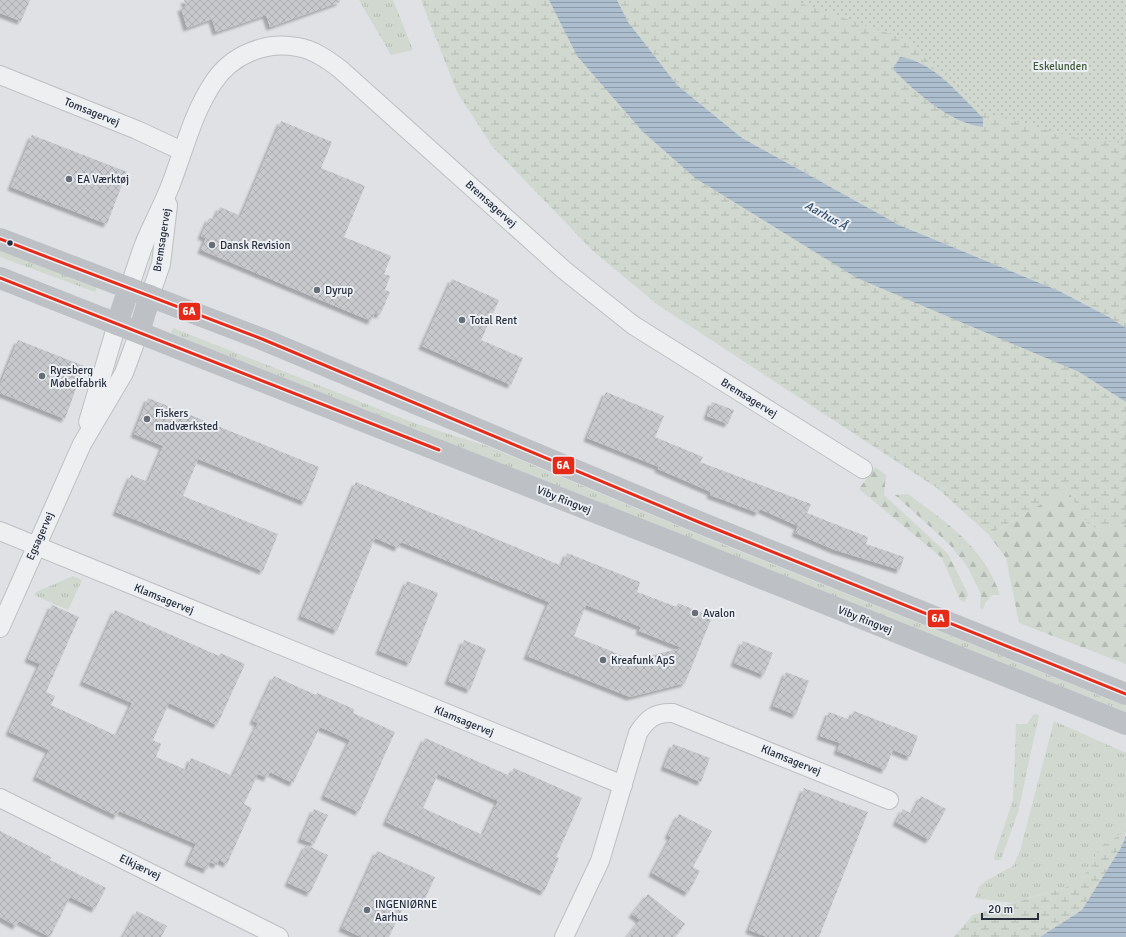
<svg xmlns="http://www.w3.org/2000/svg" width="1126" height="937" viewBox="0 0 1126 937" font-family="Signika,sans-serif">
  <defs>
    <pattern id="grass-tufts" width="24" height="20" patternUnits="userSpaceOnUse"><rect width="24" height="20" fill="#d0d8cf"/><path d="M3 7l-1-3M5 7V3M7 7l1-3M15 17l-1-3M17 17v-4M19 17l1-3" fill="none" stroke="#b3bab3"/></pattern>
    <pattern id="forest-firs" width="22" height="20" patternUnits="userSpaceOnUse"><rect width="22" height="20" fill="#d0d8cf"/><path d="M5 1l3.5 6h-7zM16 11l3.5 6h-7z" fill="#b3bab3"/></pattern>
    <pattern id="wetland-marsh" width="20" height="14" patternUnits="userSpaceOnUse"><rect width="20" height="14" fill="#d0d8cf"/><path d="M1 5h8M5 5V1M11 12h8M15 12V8" fill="none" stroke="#b3bab3"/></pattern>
    <pattern id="park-dots" width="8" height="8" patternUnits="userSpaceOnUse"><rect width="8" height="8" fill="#d0d8cf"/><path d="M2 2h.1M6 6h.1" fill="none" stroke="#b3bab3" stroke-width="1.8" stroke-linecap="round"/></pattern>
    <pattern id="water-rules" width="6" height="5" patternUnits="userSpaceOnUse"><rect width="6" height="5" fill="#adbece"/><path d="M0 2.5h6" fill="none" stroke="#8d9ba8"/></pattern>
    <pattern id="building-cross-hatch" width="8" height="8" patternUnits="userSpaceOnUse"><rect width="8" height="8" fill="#c7c9cc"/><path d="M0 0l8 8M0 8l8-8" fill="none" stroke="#abadb0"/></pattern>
    <filter id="shadow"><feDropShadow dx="-3.5" dy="3.5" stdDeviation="1" flood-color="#0004"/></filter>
  </defs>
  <rect width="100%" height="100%" fill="#dfe1e4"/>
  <g fill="url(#grass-tufts)">
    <polygon points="359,0 393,0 413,50 391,55"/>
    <polygon points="0,250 97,287 95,292 0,257"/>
    <polygon points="173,328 417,424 487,446 709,539 1126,706 1126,712 171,333"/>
    <polygon points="73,576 82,580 68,610 34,595 36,592"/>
    <polygon points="1034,714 1039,715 1018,812 1002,857 1000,860 995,860 994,858 995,854 1013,800 1016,724 1027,724"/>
    <polygon points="1054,721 1126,753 1126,831 1101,846 1080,883 1013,903 975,898 979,887 987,880 1013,866 1020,851"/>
  </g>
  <g fill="url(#forest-firs)">
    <polygon points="875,467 886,475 884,495 948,554 968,594 965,602 960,600 942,558 859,489"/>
    <polygon points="1067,488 1090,528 1126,525 1126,664 1019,623 1006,558 988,534 1000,529"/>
    <path d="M908,494c38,28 77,54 92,101h-8l-7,8 -2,7 -3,-2 1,-14 -14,-28 -17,-21 -55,-50z"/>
  </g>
  <g fill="url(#wetland-marsh)" fill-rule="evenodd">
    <polygon points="421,0 549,0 577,56 642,131 695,178 1079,372 1126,402 1126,525 1090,528 1067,489 999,529 988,534 937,488 658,305 593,251 492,146 457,92"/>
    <path d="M617,0h233l276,74v254l-17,-11 -50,-26 -160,-66 -157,-87 -65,-53 -49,-63zM914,59l32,21 22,23z"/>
    <polygon points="1126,831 1122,846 1082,910 1040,937 954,937 973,915 1080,883 1101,846"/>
  </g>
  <polygon fill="url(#park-dots)" points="791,0 1126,0 1126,143 1080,139 967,108 911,41"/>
  <g fill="url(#water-rules)">
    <polygon points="549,0 617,0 628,22 677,85 742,138 899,225 1059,291 1109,317 1126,328 1126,402 1079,372 857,278 695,178 642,131 577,56"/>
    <path d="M900,57c35,5 59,38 83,61v9c-33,-4 -67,-34 -90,-58z"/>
    <polygon points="1126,835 1126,937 1040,937 1082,910 1122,846"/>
  </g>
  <g fill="url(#building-cross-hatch)" fill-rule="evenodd" filter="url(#shadow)">
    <polygon points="0,0 30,0 21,21 0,13"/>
    <polygon points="184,0 340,0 340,2 270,27 266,15 216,32 212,19 187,28 181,8 186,6"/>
    <polygon points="281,121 332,142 321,168 365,186 344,237 391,256 384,274 390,276 385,290 390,292 380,315 375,313 371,321 201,250 206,238 201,236 209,218 214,220 220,207 241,216"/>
    <polygon points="32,135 127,172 107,224 11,187"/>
    <polygon points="452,279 499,300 481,340 523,358 511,385 422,346"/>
    <polygon points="18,340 84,366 65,419 0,393 0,385"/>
    <polygon points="606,392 664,416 655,437 703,457 700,462 811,504 807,513 868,537 866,544 904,557 900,570 835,550 795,533 798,526 760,509 758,513 710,495 711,492 658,469 659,467 587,438"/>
    <polygon points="148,398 319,467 305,502 198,459 183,496 278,534 263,571 116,512 131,475 148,482 163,446 134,434"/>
    <polygon points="712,402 734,410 728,424 707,416"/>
    <path d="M356,482l206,84 5,-13 73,29 -3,10 40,15 1,-4 34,14 -27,66 -55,14 -103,-41 22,-54 -148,-60 -3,6 -23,-10 -38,93 -36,-15zM586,605l55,22 -2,4 43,17 -49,12 -59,-24z"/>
    <polygon points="407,581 438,593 410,663 379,651"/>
    <polygon points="52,605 79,617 46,692 55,696 51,705 117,736 132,703 83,682 115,610 219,656 220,653 245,664 217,725 169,703 153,740 161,744 156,757 187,770 191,758 233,776 258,723 253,721 274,676 316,695 317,693 354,709 353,713 395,732 359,812 324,796 350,740 320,727 293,783 270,772 267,778 258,774 244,804 252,808 227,864 219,860 217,865 210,862 207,870 188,862 196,844 119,811 117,816 36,777 49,750 9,732 40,664 28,659"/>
    <polygon points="464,640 486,649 470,690 448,681"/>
    <polygon points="743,641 773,653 764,675 734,663"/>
    <polygon points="786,672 809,681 796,715 773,706"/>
    <polygon points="854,711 918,736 910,757 893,750 885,770 837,751 840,743 820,736 829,712 850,720"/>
    <path d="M425,738l85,38 4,-8 68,30 -26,59 3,1 -15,34 -158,-70zM438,774l60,27 -15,34 -60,-27z"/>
    <polygon points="673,744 710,758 701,782 664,767"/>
    <polygon points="804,788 868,812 819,937 767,937 749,930"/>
    <polygon points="921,796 946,809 929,840 896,822 903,809 912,814"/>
    <polygon points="314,809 328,815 314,844 301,839"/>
    <polygon points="679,814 712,831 693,867 700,871 688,893 652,873 671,837 668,835"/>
    <polygon points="0,831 51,857 50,860 106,888 95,909 70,897 50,937 19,921 16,926 0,917"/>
    <polygon points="306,845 328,855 310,893 288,883"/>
    <polygon points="377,851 435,877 423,903 408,896 389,937 361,937 342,928"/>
    <polygon points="648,894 685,924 675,937 627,937 640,920 632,914"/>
    <polygon points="137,911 167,926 161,937 123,937"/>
  </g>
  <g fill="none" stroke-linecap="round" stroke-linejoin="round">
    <defs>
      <g id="street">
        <polyline points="0,75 137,130 182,151"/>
        <path d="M129,288c5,-14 9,-27 14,-41 8,-21 20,-42 28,-63 13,-34 22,-71 42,-101 18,-28 52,-42 84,-36 16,2 31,13 43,22l224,201 69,55 230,144"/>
        <polyline points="150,296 161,264 168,205"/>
        <polyline points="88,422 117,324"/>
        <polyline points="0,531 623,785"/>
        <polyline points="0,628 82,444 124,373 139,332"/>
        <polyline points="0,798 279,937"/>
        <path d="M564,937l36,-76 38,-128c9,-14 17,-21 35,-20l216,87"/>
      </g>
    </defs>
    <use href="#street" stroke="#bdbfc2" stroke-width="20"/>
    <use href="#street" stroke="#eeeff1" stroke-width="18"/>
    <g stroke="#bdc0c4" stroke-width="22">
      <polyline points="0,239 262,339 701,523 1126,694"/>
      <polyline points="0,278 689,549 1126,724"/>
      <polyline points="117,324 129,288"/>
      <polyline points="139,332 150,296"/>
    </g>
    <defs>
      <g id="bus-1">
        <polyline points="0,239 262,339 701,523 1126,694"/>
        <polyline points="0,278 439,450"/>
      </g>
    </defs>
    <use href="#bus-1" stroke="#eceff4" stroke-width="6"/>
    <use href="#bus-1" stroke="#e52b18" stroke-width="3"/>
  </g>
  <g fill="#676d77" stroke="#eceff4" stroke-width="1.5">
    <circle cx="69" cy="179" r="4"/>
    <circle cx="212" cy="245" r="4"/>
    <circle cx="317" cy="290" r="4"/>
    <circle cx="462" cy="320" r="4"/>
    <circle cx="42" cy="376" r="4"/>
    <circle cx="147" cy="419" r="4"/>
    <circle cx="695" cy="613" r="4"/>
    <circle cx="603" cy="660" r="4"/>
    <circle cx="367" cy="910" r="4"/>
  </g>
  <circle fill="#272f3c" stroke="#eceff4" stroke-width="1.5" cx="10" cy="243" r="3.5"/>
  <g text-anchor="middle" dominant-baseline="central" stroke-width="4" stroke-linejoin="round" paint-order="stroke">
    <g font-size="11" fill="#3c5735" stroke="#eceff4">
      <text x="1060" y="66">Eskelunden</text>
    </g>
    <g font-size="11" fill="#272f3c" stroke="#eceff4">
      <text transform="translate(92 112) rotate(22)">Tomsagervej</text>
      <text transform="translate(491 204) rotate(42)">Bremsagervej</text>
      <text transform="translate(162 240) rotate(-81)">Bremsagervej</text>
      <text transform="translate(749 398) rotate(32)">Bremsagervej</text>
      <text transform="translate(564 500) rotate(22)">Viby Ringvej</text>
      <text transform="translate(40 536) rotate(-66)">Egsagervej</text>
      <text transform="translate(164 599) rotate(22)">Klamsagervej</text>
      <text transform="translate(865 620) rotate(22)">Viby Ringvej</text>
      <text transform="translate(464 721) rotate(22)">Klamsagervej</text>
      <text transform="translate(791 760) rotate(22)">Klamsagervej</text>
      <text transform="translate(140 867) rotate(26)">Elkjærvej</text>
    </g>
    <g font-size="11" fill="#272f3c" stroke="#eceff4" text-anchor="start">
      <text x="77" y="179">EA Værktøj</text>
      <text x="220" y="245">Dansk Revision</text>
      <text x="325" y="290">Dyrup</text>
      <text x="470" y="320">Total Rent</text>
      <text x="50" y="370">Ryesberg<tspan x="50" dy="13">Møbelfabrik</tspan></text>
      <text x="155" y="413">Fiskers<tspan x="155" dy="13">madværksted</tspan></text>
      <text x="703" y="613">Avalon</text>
      <text x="611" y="660">Kreafunk ApS</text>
      <text x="375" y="904">INGENIØRNE<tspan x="375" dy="13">Aarhus</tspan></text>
    </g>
    <g font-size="12" font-style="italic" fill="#334f6e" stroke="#eceff4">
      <text transform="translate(826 216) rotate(29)">Aarhus Å</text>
    </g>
  </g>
  <g stroke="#eceff4" stroke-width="1.5">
    <rect x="178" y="302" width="23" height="19" rx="4" fill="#e52b18"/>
    <rect x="552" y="456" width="23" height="19" rx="4" fill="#e52b18"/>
    <rect x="927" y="609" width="23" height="19" rx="4" fill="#e52b18"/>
  </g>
  <g font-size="11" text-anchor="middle" font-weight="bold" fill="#fff">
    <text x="189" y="315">6A</text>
    <text x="563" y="469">6A</text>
    <text x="938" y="622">6A</text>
  </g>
  <path d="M982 913v6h56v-6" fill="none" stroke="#272f3c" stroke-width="2"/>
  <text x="988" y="913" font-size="12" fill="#272f3c" stroke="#eceff4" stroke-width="3" paint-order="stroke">20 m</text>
</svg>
